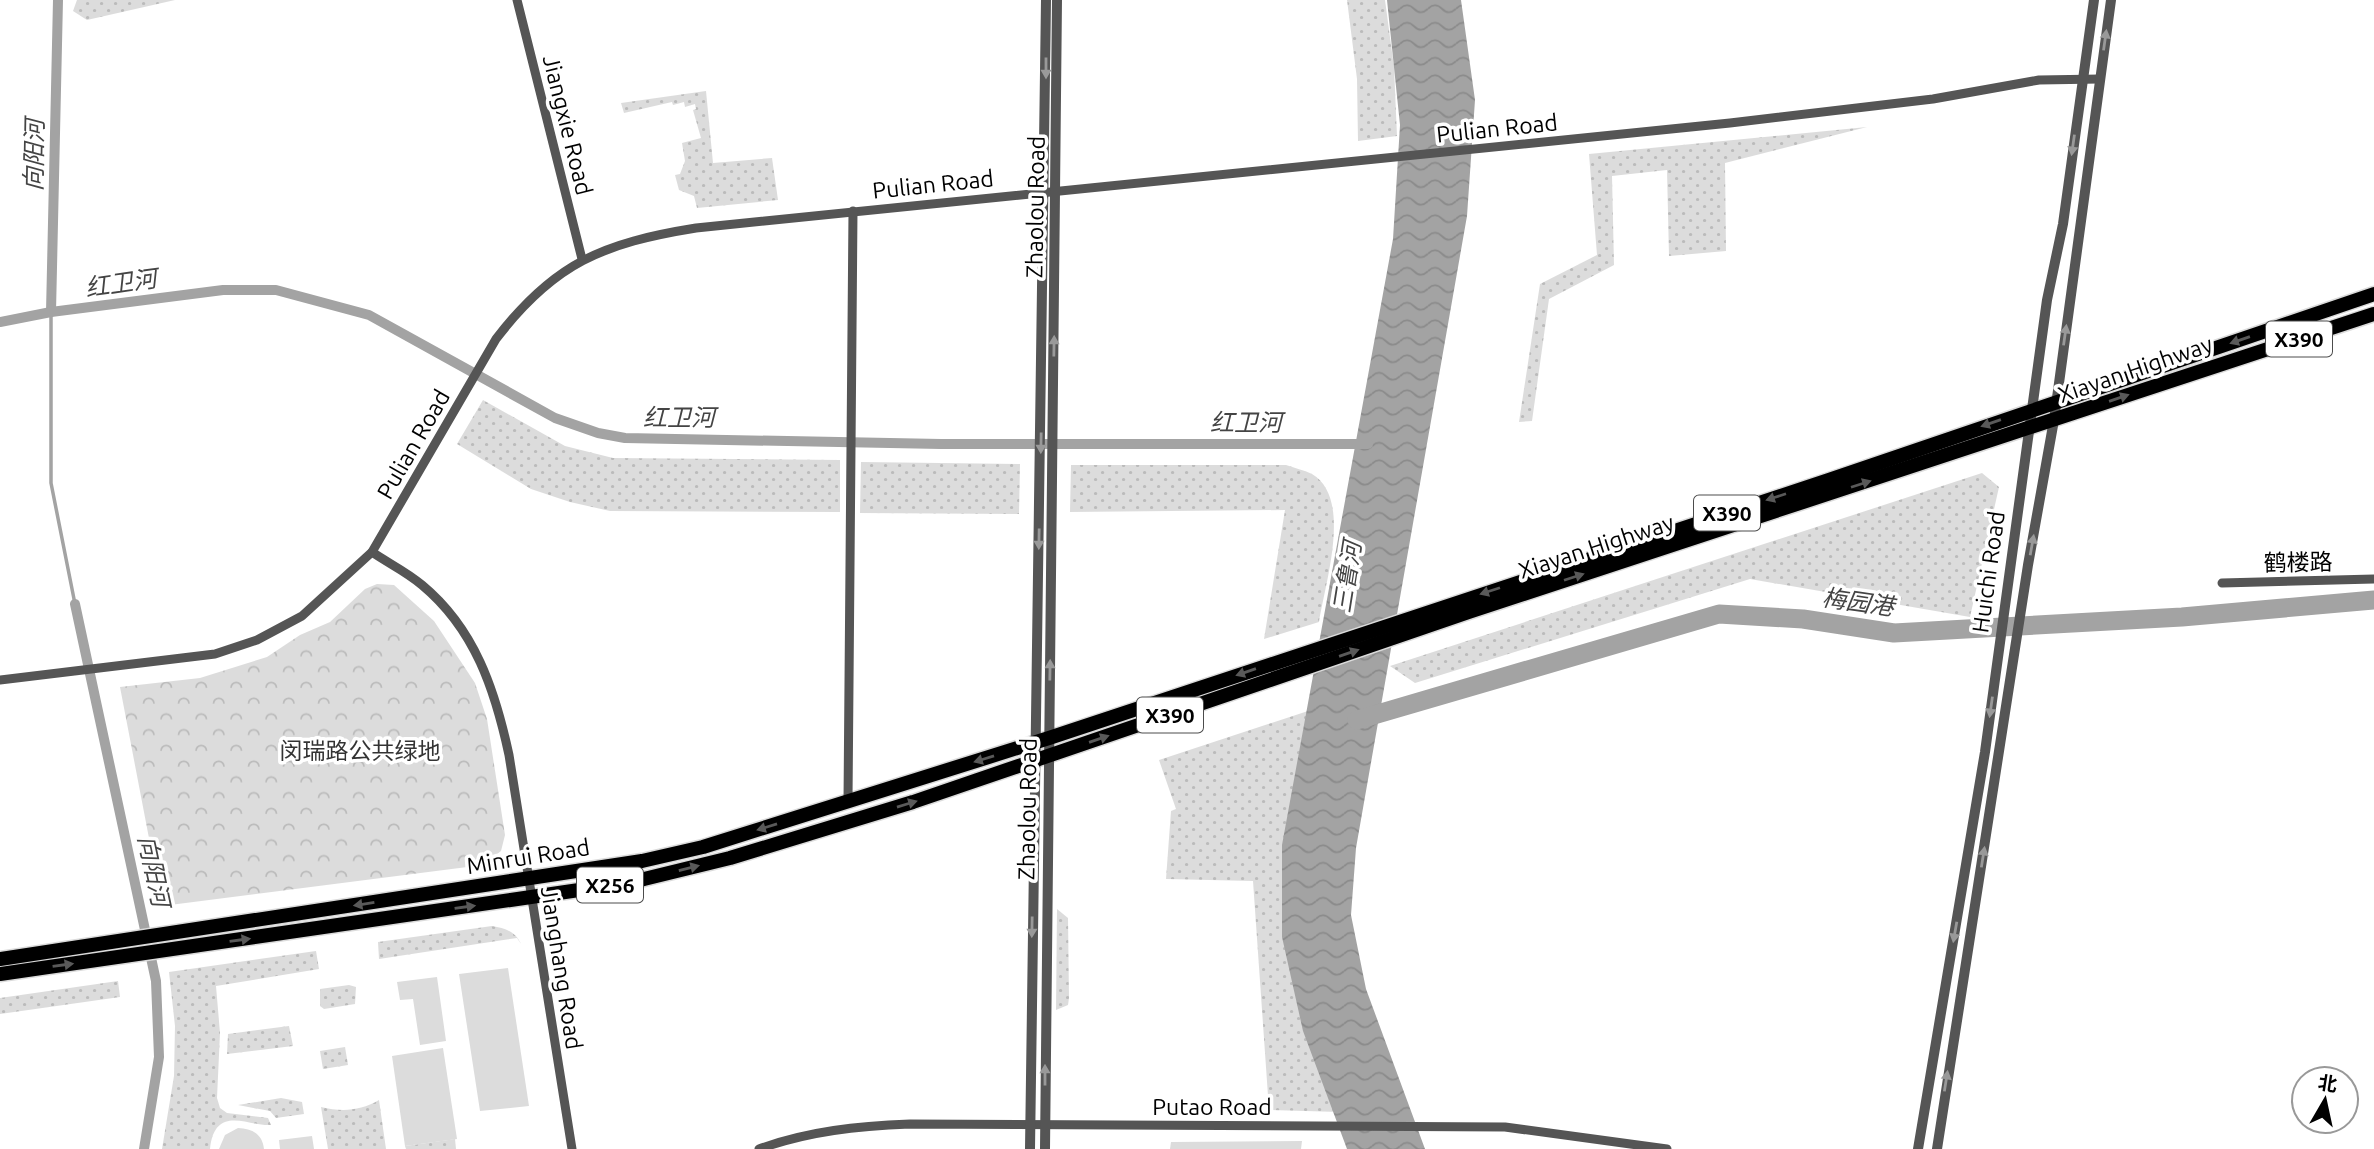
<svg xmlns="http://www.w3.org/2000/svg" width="2374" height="1149" viewBox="0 0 2374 1149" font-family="Ubuntu,'Noto Sans SC',sans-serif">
  <defs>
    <pattern id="grass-dots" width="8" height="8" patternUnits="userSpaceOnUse" patternTransform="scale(1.75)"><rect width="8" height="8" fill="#dcdcdc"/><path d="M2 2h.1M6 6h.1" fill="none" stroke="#bbb" stroke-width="1.8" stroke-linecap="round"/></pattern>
    <pattern id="forest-crowns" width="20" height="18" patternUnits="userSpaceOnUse" patternTransform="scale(1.75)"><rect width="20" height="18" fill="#dcdcdc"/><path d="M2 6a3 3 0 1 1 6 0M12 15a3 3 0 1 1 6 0" fill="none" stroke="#bbb"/></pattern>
    <pattern id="water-waves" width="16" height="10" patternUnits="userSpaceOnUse" patternTransform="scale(1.75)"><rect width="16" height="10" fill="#a3a3a3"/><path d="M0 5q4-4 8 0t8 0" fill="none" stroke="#8b8b8b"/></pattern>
  </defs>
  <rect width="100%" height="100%" fill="#fff"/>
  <g fill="url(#grass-dots)">
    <polygon points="77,0 175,0 87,20 73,11"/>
    <polygon points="1347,0 1385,0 1394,67 1397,136 1358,141 1357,79"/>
    <polygon points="706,91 713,163 772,158 778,200 697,208 694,196 679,190 675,175 680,174 685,161 682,143 701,138 693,110 696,109 695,104 685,107 684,102 673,105 672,102 624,113 621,103"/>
    <polygon points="1867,127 1725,163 1726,251 1669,256 1667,170 1612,176 1614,265 1549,299 1532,421 1519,422 1540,284 1597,255 1589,154"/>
    <polygon points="483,400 565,446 613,458 840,460 840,512 610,511 570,502 531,489 457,444"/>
    <polygon points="861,462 1020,464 1019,514 860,513"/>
    <path d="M1071,465h215c8,3 18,5 26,9 41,24 13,109 7,148l-55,17 21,-129 -215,2z"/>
    <polygon points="1982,473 1999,487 1970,617 1750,579 1415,683 1390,666"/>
    <polygon points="1308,711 1375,1113 1269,1110 1253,881 1166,879 1171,811 1176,809 1159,760"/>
    <polygon points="1057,909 1068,918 1069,998 1068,1005 1056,1010"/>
    <path d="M492,926c13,2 24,6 29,18l-4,-6 -138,21 -1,-17z"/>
    <path d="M316,951l3,18 -103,17 4,47 -3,65 3,10 7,5 41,5 3,7c-22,2 -56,-22 -61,24h-48l12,-73 1,-50 -6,-54z"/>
    <polygon points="118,981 120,997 0,1014 0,998"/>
    <polygon points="349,985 356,987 355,1004 324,1009 320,1006 320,989"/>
    <polygon points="289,1026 293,1046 227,1054 228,1034"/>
    <polygon points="345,1047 348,1065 323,1069 320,1051"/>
    <polygon points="281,1098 302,1102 304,1114 276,1118 270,1111 238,1105"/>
    <path d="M379,1100l7,49h-58l-7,-42c21,5 39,4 58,-7z"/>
    <polygon points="455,1139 456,1149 406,1149 405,1146"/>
  </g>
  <polygon fill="url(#forest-crowns)" points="377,584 394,585 434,621 475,683 487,719 505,835 501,851 483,865 162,906 120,687 200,678 267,657 300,635 330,622 365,589"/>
  <g fill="#dcdcdc">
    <polygon points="508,968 529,1106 480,1111 459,974"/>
    <polygon points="437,977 446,1041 420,1045 413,999 400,1000 397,982"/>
    <polygon points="443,1048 457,1139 405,1146 392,1056"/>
    <path d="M238,1128c14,1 24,5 26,21h-45l6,-14z"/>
    <polygon points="312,1136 314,1149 280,1149 279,1140"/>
    <polygon points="1302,1141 1301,1149 1170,1149 1171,1142"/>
  </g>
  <polygon fill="url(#water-waves)" points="1387,0 1461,0 1475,100 1467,216 1356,848 1351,915 1366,989 1425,1149 1347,1149 1303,1031 1282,937 1282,845 1393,239 1400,125"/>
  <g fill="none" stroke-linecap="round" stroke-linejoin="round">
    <polyline stroke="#a3a3a3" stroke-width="3.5" points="51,312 51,483 75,604"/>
    <g stroke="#a3a3a3" stroke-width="10">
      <polyline points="51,312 58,0"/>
      <polyline points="0,322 51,312 223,290 276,290 369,315 555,418 598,433 625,438 941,444 1368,444"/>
      <polyline points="75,604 156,981 159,1057 144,1149"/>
    </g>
    <polyline stroke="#a3a3a3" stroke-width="19" points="1357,720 1719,614 1803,619 1894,633 2182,617 2374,600"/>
    <defs>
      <g id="primary">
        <polyline points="0,959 642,861 703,847 1049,738 1829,480 2374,294"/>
        <polyline points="0,974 586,889 644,879 730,858 913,802 1469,612 2374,314"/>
      </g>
    </defs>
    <use href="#primary" stroke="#dbdbdb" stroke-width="17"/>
    <g stroke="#555" stroke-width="9">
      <polyline points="517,0 582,259"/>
      <path d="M372,552c16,11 35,20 50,33 53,44 73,105 87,170l63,394"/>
      <polyline points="2222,583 2374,579"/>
      <path d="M0,680l215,-26 42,-14 45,-24 70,-64 124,-213c58,-76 107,-96 200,-111l1034,-105 203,-24 106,-19 61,-1"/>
      <polyline points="848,801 853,211"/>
      <path d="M759,1149c50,-18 99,-23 151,-25l595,3 162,22"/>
    </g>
    <g stroke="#555" stroke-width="10">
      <polyline points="1030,1149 1046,0"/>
      <polyline points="1045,1149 1057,0"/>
      <polyline points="1918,1149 1985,752 2047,300 2063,224 2094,0"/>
      <polyline points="1937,1149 2028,565 2054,420 2111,0"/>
    </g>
    <use href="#primary" stroke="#000" stroke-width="14"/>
  </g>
  <defs><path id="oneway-solid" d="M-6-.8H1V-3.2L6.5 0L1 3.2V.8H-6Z" transform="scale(1.75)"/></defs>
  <g fill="#999">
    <use href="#oneway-solid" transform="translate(2105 40) rotate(-82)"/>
    <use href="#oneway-solid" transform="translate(1046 68) rotate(90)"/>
    <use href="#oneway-solid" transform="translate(2073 145) rotate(98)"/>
    <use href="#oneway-solid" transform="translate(2065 335) rotate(-82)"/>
    <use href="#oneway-solid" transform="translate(1054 346) rotate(-89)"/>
    <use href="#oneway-solid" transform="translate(1041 443) rotate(91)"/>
    <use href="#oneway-solid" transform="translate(1039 539) rotate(91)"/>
    <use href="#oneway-solid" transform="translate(2032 545) rotate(-80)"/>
    <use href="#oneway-solid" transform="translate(1050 670) rotate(-89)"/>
    <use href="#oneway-solid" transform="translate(1991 707) rotate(98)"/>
    <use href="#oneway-solid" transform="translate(1983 857) rotate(-81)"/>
    <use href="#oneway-solid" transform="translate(1032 927) rotate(91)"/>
    <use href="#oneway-solid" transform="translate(1955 932) rotate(100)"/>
    <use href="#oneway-solid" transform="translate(1045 1075) rotate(-90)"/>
    <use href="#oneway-solid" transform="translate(1946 1081) rotate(-81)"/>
  </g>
  <g fill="#595959">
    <use href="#oneway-solid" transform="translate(2240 340) rotate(161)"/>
    <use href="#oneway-solid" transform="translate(2119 398) rotate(-19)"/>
    <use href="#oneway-solid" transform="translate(1991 423) rotate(161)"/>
    <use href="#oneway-solid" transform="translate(1861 484) rotate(-18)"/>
    <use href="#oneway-solid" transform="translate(1776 497) rotate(162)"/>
    <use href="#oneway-solid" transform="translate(1574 577) rotate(-18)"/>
    <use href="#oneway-solid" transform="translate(1490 591) rotate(162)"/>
    <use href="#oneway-solid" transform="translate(1349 653) rotate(-19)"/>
    <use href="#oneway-solid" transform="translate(1246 672) rotate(161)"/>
    <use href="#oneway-solid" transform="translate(1099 739) rotate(-19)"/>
    <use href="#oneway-solid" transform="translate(984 759) rotate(163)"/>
    <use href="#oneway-solid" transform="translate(907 804) rotate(-17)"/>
    <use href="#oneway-solid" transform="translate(767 827) rotate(163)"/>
    <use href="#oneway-solid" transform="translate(689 868) rotate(-14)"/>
    <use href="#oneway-solid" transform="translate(364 904) rotate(171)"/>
    <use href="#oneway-solid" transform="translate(465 907) rotate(-8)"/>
    <use href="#oneway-solid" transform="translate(240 940) rotate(-8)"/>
    <use href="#oneway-solid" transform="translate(63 965) rotate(-8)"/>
  </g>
  <g text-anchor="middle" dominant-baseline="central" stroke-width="7" stroke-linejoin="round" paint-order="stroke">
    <g fill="#fff" stroke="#4c4c4c" stroke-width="2">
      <rect x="2266" y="321.5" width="66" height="35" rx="5"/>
      <rect x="1694" y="495.5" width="66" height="35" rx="5"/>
      <rect x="1137" y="697.5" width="66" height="35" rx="5"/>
      <rect x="577" y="867.5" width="66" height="35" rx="5"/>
    </g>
    <g font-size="21" font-weight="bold" fill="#000">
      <text x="2299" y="339">X390</text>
      <text x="1727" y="513">X390</text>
      <text x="1170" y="715">X390</text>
      <text x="610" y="885">X256</text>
    </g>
    <g font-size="23" fill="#000" stroke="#fff">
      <text transform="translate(568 125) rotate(76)">Jiangxie Road</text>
      <text transform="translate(1497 128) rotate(-6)">Pulian Road</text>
      <text transform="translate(933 184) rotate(-6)">Pulian Road</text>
      <text transform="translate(1035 207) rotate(-89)">Zhaolou Road</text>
      <text transform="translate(2135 369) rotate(-19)">Xiayan Highway</text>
      <text transform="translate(413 444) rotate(-60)">Pulian Road</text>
      <text transform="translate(1596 546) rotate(-18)">Xiayan Highway</text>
      <text transform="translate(2298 562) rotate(-1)">鹤楼路</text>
      <text transform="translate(1988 572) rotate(-82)">Huichi Road</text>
      <text transform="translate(1027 809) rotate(-89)">Zhaolou Road</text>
      <text transform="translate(528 856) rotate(-9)">Minrui Road</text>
      <text transform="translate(562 968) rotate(81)">Jianghang Road</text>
      <text x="1212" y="1106">Putao Road</text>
    </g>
    <g font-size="23" fill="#333" stroke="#fff">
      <text x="360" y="750">闵瑞路公共绿地</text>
    </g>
    <g font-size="24" font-style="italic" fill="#444" stroke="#fff">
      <text transform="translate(34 155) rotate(-89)">向阳河</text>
      <text transform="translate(121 283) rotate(-8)">红卫河</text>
      <text x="679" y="417">红卫河</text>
      <text x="1246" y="422">红卫河</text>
      <text transform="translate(1347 577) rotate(-81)">三鲁河</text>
      <text transform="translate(1858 602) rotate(8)">梅园港</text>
      <text transform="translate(154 871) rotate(78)">向阳河</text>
    </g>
  </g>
  <g transform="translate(2325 1100) rotate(9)"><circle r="33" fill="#ffffff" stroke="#999999" stroke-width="2"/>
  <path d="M0-5L12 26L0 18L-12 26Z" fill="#000000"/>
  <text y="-10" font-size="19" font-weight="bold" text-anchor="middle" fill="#000000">北</text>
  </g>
</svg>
